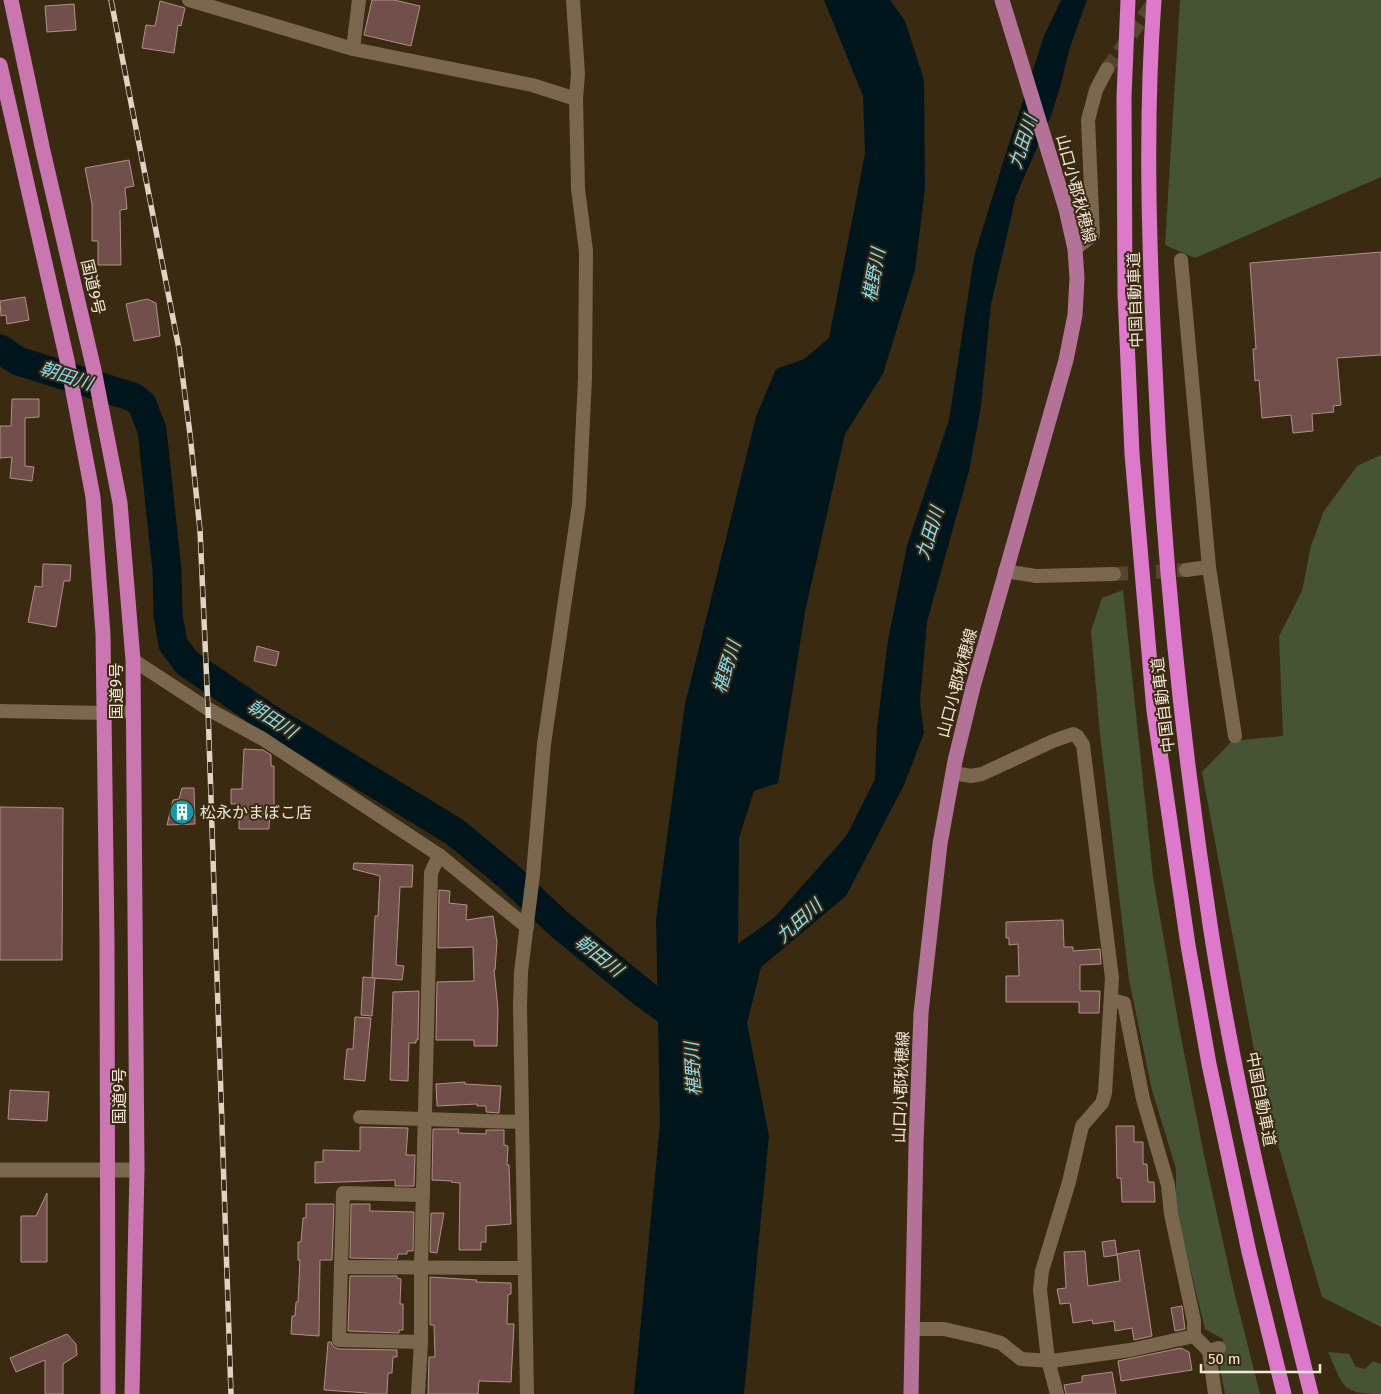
<svg xmlns="http://www.w3.org/2000/svg" width="1381" height="1394" viewBox="0 0 1381 1394" font-family="'Fira Sans','Noto Sans JP',sans-serif">
  <rect width="100%" height="100%" fill="#3a2a12"/>
  <g fill="#465435">
    <polygon points="1180,0 1381,0 1381,177 1195,258 1165,245"/>
    <polygon points="1381,455 1381,1327 1322,1297 1260,1082 1202,772 1232,741 1283,736 1279,636 1302,591 1311,546 1324,511 1357,466"/>
    <polygon points="1123,590 1153,877 1180,1032 1204,1155 1233,1287 1260,1394 1225,1394 1220,1369 1223,1339 1205,1329 1176,1210 1176,1169 1152,1090 1129,980 1100,734 1091,631 1102,598"/>
    <path d="M1328,1352l21,2 7,13 9,2 8,-8 8,3v30c-41,0 -37,-8 -53,-42z"/>
  </g>
  <polygon fill="#00161c" points="824,0 890,0 905,21 924,80 925,188 915,270 883,374 845,434 805,612 778,783 754,791 739,838 738,944 775,917 847,835 875,779 877,728 888,640 907,546 949,420 974,257 1005,156 1044,36 1061,0 1087,0 1070,47 1060,87 1052,113 1016,196 991,304 981,406 969,471 927,622 920,701 924,733 904,785 846,896 761,967 747,1023 769,1136 744,1394 634,1394 660,1124 656,919 685,704 756,417 776,369 804,359 829,338 865,154 863,96"/>
  <g fill="none" stroke-linecap="round" stroke-linejoin="round">
    <polyline stroke="#00161c" stroke-width="29" points="0,349 18,361 133,397 142,404 152,430 167,570 168,615 173,644 187,663 268,718 455,832 507,875 559,924 643,993 687,1025"/>
  </g>
  <g fill="#71504b" stroke="#b38f89">
    <polygon points="372,0 394,0 420,6 411,46 364,35"/>
    <polygon points="160,1 185,8 181,26 178,25 174,53 142,48 146,25 155,26"/>
    <polygon points="74,4 76,30 47,32 45,6"/>
    <polygon points="129,160 134,186 125,188 127,209 120,210 121,265 98,265 98,241 92,241 92,204 85,168"/>
    <polygon points="1381,252 1381,355 1337,358 1341,405 1333,406 1334,412 1312,414 1313,431 1293,433 1291,415 1262,418 1259,380 1255,381 1253,349 1256,349 1250,263"/>
    <polygon points="25,297 29,320 7,324 6,315 1,316 0,301"/>
    <polygon points="147,299 156,303 160,336 134,341 126,304"/>
    <polygon points="12,399 39,399 39,417 25,418 25,466 34,467 32,481 10,478 12,457 0,458 0,426 11,426"/>
    <polygon points="43,564 71,565 70,581 64,581 56,627 28,622 35,586 42,587"/>
    <polygon points="257,646 279,652 276,666 254,661"/>
    <polygon points="244,749 263,750 271,755 271,766 274,766 274,807 270,807 269,829 239,829 239,804 231,804 231,789 242,789"/>
    <polygon points="182,788 194,788 195,824 167,825 173,800 179,799"/>
    <polygon points="0,807 63,808 62,960 0,960"/>
    <polygon points="354,863 413,865 412,887 400,887 396,965 404,966 402,980 372,978 375,916 378,916 380,876 353,869"/>
    <polygon points="439,890 450,891 449,903 467,905 466,920 493,916 497,942 495,970 494,970 498,1009 497,1046 474,1046 474,1040 436,1040 437,982 474,981 473,947 438,948"/>
    <polygon points="1063,920 1064,947 1073,947 1073,951 1100,949 1101,964 1080,965 1080,991 1100,991 1099,1013 1079,1013 1079,1002 1006,1002 1006,976 1019,976 1018,944 1009,945 1009,938 1006,938 1006,922"/>
    <polygon points="363,977 375,978 372,1016 361,1015"/>
    <polygon points="419,991 418,1040 416,1040 416,1043 409,1043 408,1081 390,1080 393,992"/>
    <polygon points="355,1017 371,1018 365,1081 344,1079 347,1049 353,1049"/>
    <polygon points="465,1082 465,1084 501,1086 499,1113 486,1112 486,1106 477,1106 477,1104 437,1106 436,1084"/>
    <polygon points="10,1090 49,1092 47,1121 8,1119"/>
    <polygon points="1116,1126 1134,1126 1134,1142 1143,1142 1143,1164 1147,1164 1148,1182 1154,1182 1155,1202 1122,1202 1121,1178 1117,1178"/>
    <polygon points="360,1127 408,1128 406,1155 415,1155 414,1186 395,1186 395,1180 315,1183 315,1162 323,1162 323,1150 360,1151"/>
    <polygon points="433,1129 459,1129 458,1133 486,1134 486,1130 504,1130 504,1145 508,1146 507,1165 509,1165 511,1224 486,1226 486,1242 481,1242 481,1250 459,1250 460,1183 451,1182 452,1181 432,1180"/>
    <polygon points="47,1193 47,1262 21,1262 21,1216 36,1216"/>
    <polygon points="306,1204 334,1204 332,1260 320,1260 319,1336 291,1334 292,1316 295,1316 296,1302 298,1302 300,1260 298,1260 298,1242 301,1242 303,1218 306,1218"/>
    <polygon points="351,1204 370,1204 370,1211 373,1211 414,1212 413,1251 407,1251 407,1254 398,1254 397,1259 350,1258"/>
    <polygon points="431,1213 444,1213 437,1253 430,1252"/>
    <polygon points="1115,1240 1117,1255 1104,1257 1102,1242"/>
    <polygon points="1139,1250 1152,1336 1134,1340 1132,1328 1115,1331 1114,1321 1093,1324 1092,1320 1073,1323 1070,1303 1060,1304 1057,1289 1066,1288 1064,1252 1085,1251 1088,1286 1120,1281 1117,1254"/>
    <polygon points="350,1276 397,1276 397,1278 401,1279 400,1304 403,1304 403,1330 399,1330 399,1333 348,1331"/>
    <polygon points="430,1277 477,1280 476,1282 511,1283 511,1294 508,1295 507,1324 514,1324 511,1382 479,1381 478,1394 428,1394 429,1357 435,1357 434,1325 430,1325"/>
    <polygon points="1182,1306 1185,1329 1175,1331 1171,1308"/>
    <polygon points="67,1334 76,1344 77,1355 63,1364 63,1394 45,1394 45,1360 16,1372 10,1358"/>
    <polygon points="328,1342 331,1342 334,1347 339,1349 397,1350 397,1357 393,1357 392,1373 388,1373 387,1394 367,1394 367,1393 324,1390"/>
    <polygon points="1181,1348 1189,1352 1192,1370 1121,1381 1118,1361"/>
    <polygon points="1112,1372 1116,1394 1066,1394 1064,1385 1082,1382 1082,1376"/>
  </g>
  <g fill="none" stroke-linecap="round" stroke-linejoin="round">
    <g stroke="#564630" stroke-width="14" stroke-dasharray="14 7" stroke-linecap="butt">
      <polyline points="1107,69 1155,0"/>
      <polyline points="1114,574 1186,570"/>
    </g>
    <g stroke="#7a674e" stroke-width="14">
      <polyline points="189,0 353,49 532,85 576,99"/>
      <polyline points="353,49 359,0"/>
      <polyline points="1075,249 1093,235 1088,120 1096,90 1107,69"/>
      <polyline points="1181,260 1209,567 1186,570"/>
      <polyline points="1209,567 1235,736"/>
      <polyline points="1005,571 1036,576 1114,574"/>
      <polyline points="133,660 208,709 263,739 439,855 527,927"/>
      <polyline points="0,711 104,713 133,711"/>
      <polyline points="953,773 971,776 982,774 1053,741 1073,734 1077,736 1083,745 1112,978 1105,1093 1102,1103 1082,1126 1069,1182 1042,1271 1040,1290 1048,1360 1057,1394"/>
      <polyline points="1111,1000 1124,1003 1143,1099 1168,1185 1171,1214 1194,1321 1194,1336"/>
      <polyline points="360,1117 522,1122"/>
      <polyline points="341,1267 524,1268"/>
      <polyline points="913,1329 944,1329 983,1338 1001,1343 1021,1359 1052,1361 1130,1350 1194,1336 1209,1351 1219,1348"/>
      <polyline points="421,1342 339,1340 343,1193 423,1195"/>
      <polyline points="1209,1351 1215,1394"/>
      <polyline points="418,1394 421,1342 421,1267 431,873 439,855"/>
      <polyline points="527,1394 520,1006 521,972 533,875 544,744 579,504 585,378 586,251 578,189 576,99 578,74 573,0"/>
    </g>
    <polyline stroke="#7a674e" stroke-width="15" points="0,1170 137,1170"/>
    <polyline stroke="#b57298" stroke-width="15" points="911,1394 916,1144 921,1013 940,844 955,761 973,687 1066,360 1075,315 1077,278 1075,249 1066,209 1002,0"/>
    <g stroke="#c976b1" stroke-width="15">
      <polyline points="11,0 43,151 94,370 120,503 133,660 137,1170 132,1394"/>
      <polyline points="0,65 67,360 93,497 103,634 107,941 108,1394"/>
    </g>
    <g stroke="#dd79ca" stroke-width="15">
      <polyline points="1128,0 1124,97 1125,294 1132,454 1154,711 1188,945 1209,1064 1249,1252 1284,1394"/>
      <path d="M1154,0c-9,122 -5,246 1,368 8,189 27,376 56,563 24,156 62,310 100,463"/>
    </g>
    <defs>
      <polyline id="rail" points="111,0 179,349 190,434 200,530 208,709 231,1394"/>
    </defs>
    <use href="#rail" stroke="#ded3c4" stroke-width="5.5"/>
    <use href="#rail" stroke="#3a2a12" stroke-width="4" stroke-dasharray="11" stroke-linecap="butt"/>
  </g>
  <defs>
    <symbol id="building-disc" viewBox="-11 -11 22 22"><circle r="9.5" fill="#0f9aa8" stroke="#3a2a12"/><path d="M-4-6H4V6H1V3H-1V6H-4ZM-2.5-4.3h1.7v1.8h-1.7ZM.8-4.3h1.7v1.8H.8ZM-2.5-1h1.7V.8h-1.7ZM.8-1h1.7V.8H.8Z" fill="#fff"/></symbol>
  </defs>
  <g fill-rule="evenodd">
    <use href="#building-disc" x="168" y="798" width="28" height="28"/>
  </g>
  <g text-anchor="middle" dominant-baseline="central" stroke-width="4" stroke-linejoin="round" paint-order="stroke">
    <g font-size="16" fill="#f2e7d9" stroke="#3a2a12">
      <text transform="translate(1076 189) rotate(75)">山口小郡秋穂線</text>
      <text transform="translate(93 287) rotate(77)">国道9号</text>
      <text transform="translate(1135 300) rotate(-92)">中国自動車道</text>
      <text transform="translate(957 683) rotate(-75)">山口小郡秋穂線</text>
      <text transform="translate(116 691) rotate(-90)">国道9号</text>
      <text transform="translate(1163 705) rotate(-97)">中国自動車道</text>
      <text transform="translate(901 1087) rotate(-88)">山口小郡秋穂線</text>
      <text transform="translate(119 1096) rotate(-90)">国道9号</text>
      <text transform="translate(1261 1099) rotate(79)">中国自動車道</text>
    </g>
    <g font-size="16" fill="#f2e7d9" stroke="#3a2a12" text-anchor="start">
      <text x="200" y="812">松永かまぼこ店</text>
    </g>
    <g font-size="18" font-style="italic" fill="#85ddf7" stroke="#3a2a12">
      <text transform="translate(1023 142) rotate(-72)">九田川</text>
      <text transform="translate(874 275) rotate(-80)">椹野川</text>
      <text transform="translate(66 376) rotate(18)">朝田川</text>
      <text transform="translate(930 533) rotate(-73)">九田川</text>
      <text transform="translate(727 667) rotate(-73)">椹野川</text>
      <text transform="translate(272 719) rotate(33)">朝田川</text>
      <text transform="translate(799 921) rotate(-42)">九田川</text>
      <text transform="translate(599 956) rotate(38)">朝田川</text>
      <text transform="translate(693 1069) rotate(-93)">椹野川</text>
    </g>
  </g>
  <path d="M1201 1364v8h119v-8" fill="none" stroke="#f2e7d9" stroke-width="2.5"/>
  <text x="1208" y="1364" font-size="15" fill="#f2e7d9" stroke="#3a2a12" stroke-width="4" paint-order="stroke">50 m</text>
</svg>
